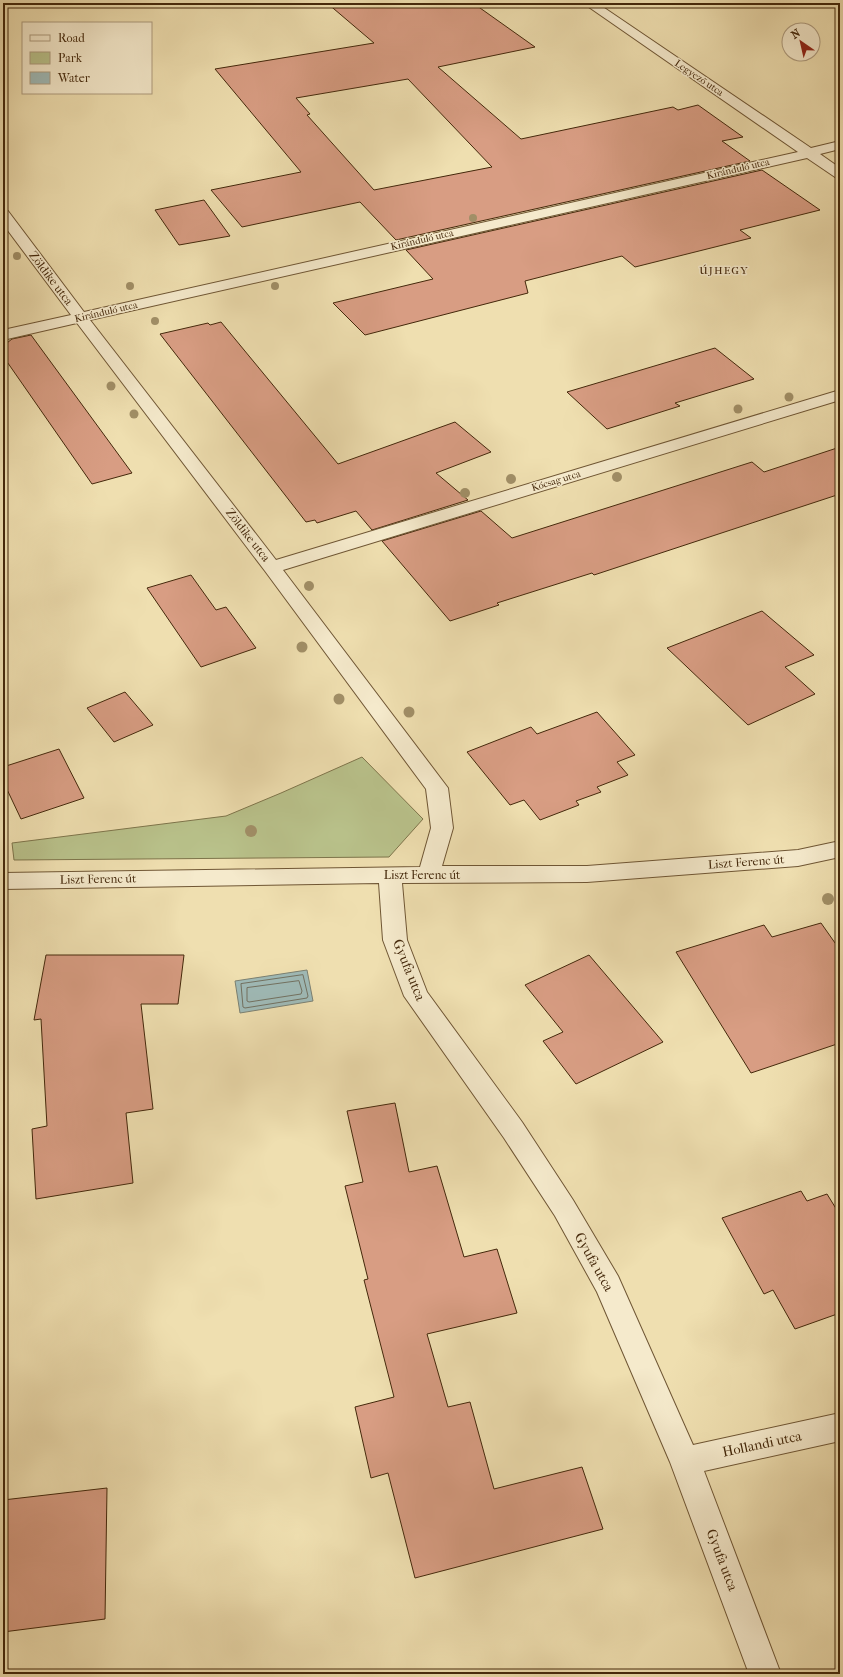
<svg xmlns="http://www.w3.org/2000/svg" width="843" height="1677" viewBox="0 0 843 1677" font-family="'IM FELL French Canon',serif">
  <rect width="100%" height="100%" fill="#efdfb0"/>
  <filter id="stains"><feTurbulence type="fractalNoise" baseFrequency=".005" numOctaves="4"/><feColorMatrix values="0 0 0 0 .2 0 0 0 0 .09 0 0 0 0 .02 0 0 0 .5 -.17"/></filter>
  <radialGradient id="worn" r=".72"><stop offset=".6" stop-color="#630" stop-opacity="0"/><stop offset="1" stop-color="#630" stop-opacity=".3"/></radialGradient>
  <polygon fill="#b9c28b" stroke="#7e754b" points="362,757 423,819 389,857 14,860 12,843 226,816 281,793"/>
  <polygon fill="#9fbab7" stroke="#7b8072" points="307,970 313,1001 240,1013 235,981"/>
  <g fill="none" stroke-linecap="round" stroke-linejoin="round">
    <g stroke="#727161" stroke-width="1">
      <polygon points="303,975 308,996 307,998 245,1008 243,1007 241,984"/>
      <polygon points="299,981 302,991 301,994 249,1002 247,1001 247,988"/>
    </g>
  </g>
  <g fill="#d89d83" stroke="#44280b" fill-rule="evenodd">
    <path d="M327,3h146l62,44 -97,20 83,72 152,-32 5,3 20,-5 45,32 -21,4 28,20 -354,79 -36,-38 -118,25 -31,-37 90,-18 -86,-103 159,-26zM408,79l84,88 -118,23 -67,-75 3,-1 -14,-16z"/>
    <polygon points="762,170 820,210 740,230 751,238 635,267 622,256 525,281 528,293 365,335 333,303 433,279 406,250"/>
    <polygon points="204,200 230,236 179,245 155,210"/>
    <polygon points="221,322 338,464 455,422 491,452 436,473 468,500 372,530 356,511 317,523 315,520 306,522 160,334 208,323 210,325"/>
    <polygon points="31,335 132,473 92,484 3,356 3,346 12,339"/>
    <polygon points="715,348 754,379 675,403 680,406 607,429 567,392"/>
    <polygon points="840,447 840,494 594,575 592,573 497,603 499,605 450,621 382,541 481,511 512,538 752,462 764,472"/>
    <polygon points="191,575 216,610 226,607 256,648 201,667 147,588"/>
    <polygon points="762,611 814,655 785,667 815,694 748,725 667,648"/>
    <polygon points="125,692 153,725 114,742 87,708"/>
    <polygon points="597,712 635,755 617,762 628,775 597,787 601,792 576,801 579,805 540,820 524,800 510,805 467,752 531,727 537,734"/>
    <polygon points="59,749 84,798 21,819 3,781 3,767"/>
    <polygon points="821,923 840,950 840,1043 751,1073 676,952 764,925 772,937"/>
    <polygon points="46,955 184,955 178,1004 141,1004 153,1109 126,1113 133,1183 36,1199 32,1129 47,1126 41,1019 34,1020"/>
    <polygon points="589,955 663,1042 576,1084 543,1041 563,1032 525,985"/>
    <polygon points="395,1103 409,1172 437,1166 464,1257 497,1249 517,1313 427,1334 448,1407 470,1402 494,1489 582,1467 603,1529 415,1578 388,1473 371,1478 355,1407 394,1397 364,1280 368,1279 345,1186 363,1182 347,1111"/>
    <polygon points="801,1191 807,1201 827,1194 840,1215 840,1313 795,1329 773,1290 764,1294 722,1218"/>
    <polygon points="107,1488 105,1619 3,1632 3,1500"/>
  </g>
  <g fill="none" stroke-linecap="round" stroke-linejoin="round">
    <defs>
      <polygon id="minor" points="583,3 597,3 811,148 840,141 840,149 820,154 840,168 840,178 835,177 807,158 90,320 276,560 840,390 840,400 283,570 448,788 453,828 442,866 587,866 798,850 840,841 840,857 798,866 587,882 402,883 407,940 427,992 522,1122 573,1200 618,1276 693,1445 840,1413 840,1441 704,1471 781,1674 749,1674 670,1462 597,1292 555,1216 504,1138 404,996 383,940 379,883 3,889 3,873 420,867 431,828 426,789 265,571 77,323 3,340 3,330 71,315 3,224 3,210 8,211 84,312 798,152"/>
    </defs>
    <use href="#minor" stroke="#6f5634" stroke-width="2"/>
    <use href="#minor" fill="#f5eacc" fill-rule="evenodd"/>
  </g>
  <g fill="#a18f67">
    <circle cx="473" cy="218" r="4"/>
    <circle cx="17" cy="256" r="4"/>
    <circle cx="130" cy="286" r="4"/>
    <circle cx="275" cy="286" r="4"/>
    <circle cx="155" cy="321" r="4"/>
    <circle cx="111" cy="386" r="4.5"/>
    <circle cx="789" cy="397" r="4.5"/>
    <circle cx="738" cy="409" r="4.5"/>
    <circle cx="134" cy="414" r="4.5"/>
    <circle cx="617" cy="477" r="5"/>
    <circle cx="511" cy="479" r="5"/>
    <circle cx="465" cy="493" r="5"/>
    <circle cx="309" cy="586" r="5"/>
    <circle cx="302" cy="647" r="5.5"/>
    <circle cx="339" cy="699" r="5.5"/>
    <circle cx="409" cy="712" r="5.5"/>
    <circle cx="251" cy="831" r="6"/>
    <circle cx="828" cy="899" r="6"/>
  </g>
  <g text-anchor="middle" dominant-baseline="central" stroke-width="3" stroke-linejoin="round" paint-order="stroke">
    <g font-size="10" fill="#44280b" stroke="#f5eacc">
      <text transform="translate(699 78) rotate(34)">Legyező utca</text>
      <text transform="translate(738 169) rotate(-13)">Kiránduló utca</text>
      <text transform="translate(422 240) rotate(-13)">Kiránduló utca</text>
      <text transform="translate(106 312) rotate(-13)">Kiránduló utca</text>
      <text transform="translate(556 481) rotate(-17)">Kócsag utca</text>
    </g>
    <g font-size="11" letter-spacing="1" fill="#44280b" stroke="#f5eacc">
      <text x="724" y="270">ÚJHEGY</text>
    </g>
    <g font-size="12" fill="#44280b" stroke="#f5eacc">
      <text transform="translate(51 278) rotate(53)">Zöldike utca</text>
      <text transform="translate(248 535) rotate(52)">Zöldike utca</text>
      <text transform="translate(746 862) rotate(-4)">Liszt Ferenc út</text>
      <text x="422" y="875">Liszt Ferenc út</text>
      <text transform="translate(98 879) rotate(-1)">Liszt Ferenc út</text>
    </g>
    <g font-size="14" fill="#44280b" stroke="#f5eacc">
      <text transform="translate(409 970) rotate(68)">Gyufa utca</text>
      <text transform="translate(594 1262) rotate(61)">Gyufa utca</text>
      <text transform="translate(762 1444) rotate(-12)">Hollandi utca</text>
      <text transform="translate(722 1560) rotate(69)">Gyufa utca</text>
    </g>
  </g>
  <rect width="843" height="1677" fill="none" stroke="#efdfb0" stroke-width="16"/>
  <rect x="4" y="4" width="835" height="1669" fill="none" stroke="#44280b" stroke-width="2"/>
  <rect x="8" y="8" width="827" height="1661" fill="none" stroke="#44280b"/>
  <rect x="22" y="22" width="130" height="72" fill="#f5eacc" stroke="#ae9c7f"/>
  <rect x="30" y="35" width="20" height="6" fill="#f5eacc" stroke="#ae9c7f"/>
  <text x="58" y="42" font-size="12" fill="#44280b">Road</text>
  <rect x="30" y="52" width="20" height="12" fill="#b9c28b" stroke="#ae9c7f"/>
  <text x="58" y="62" font-size="12" fill="#44280b">Park</text>
  <rect x="30" y="72" width="20" height="12" fill="#9fbab7" stroke="#ae9c7f"/>
  <text x="58" y="82" font-size="12" fill="#44280b">Water</text>
  <g transform="translate(801 42) rotate(326)"><circle r="19" fill="#f5eacc" stroke="#ae9c7f"/>
  <path d="M0-3L7 15L0 10L-7 15Z" fill="#8f2418"/>
  <text y="-6" font-size="11" font-weight="bold" text-anchor="middle" fill="#44280b">N</text>
  </g>
  <rect width="100%" height="100%" filter="url(#stains)"/>
  <rect width="100%" height="100%" fill="url(#worn)"/>
</svg>
